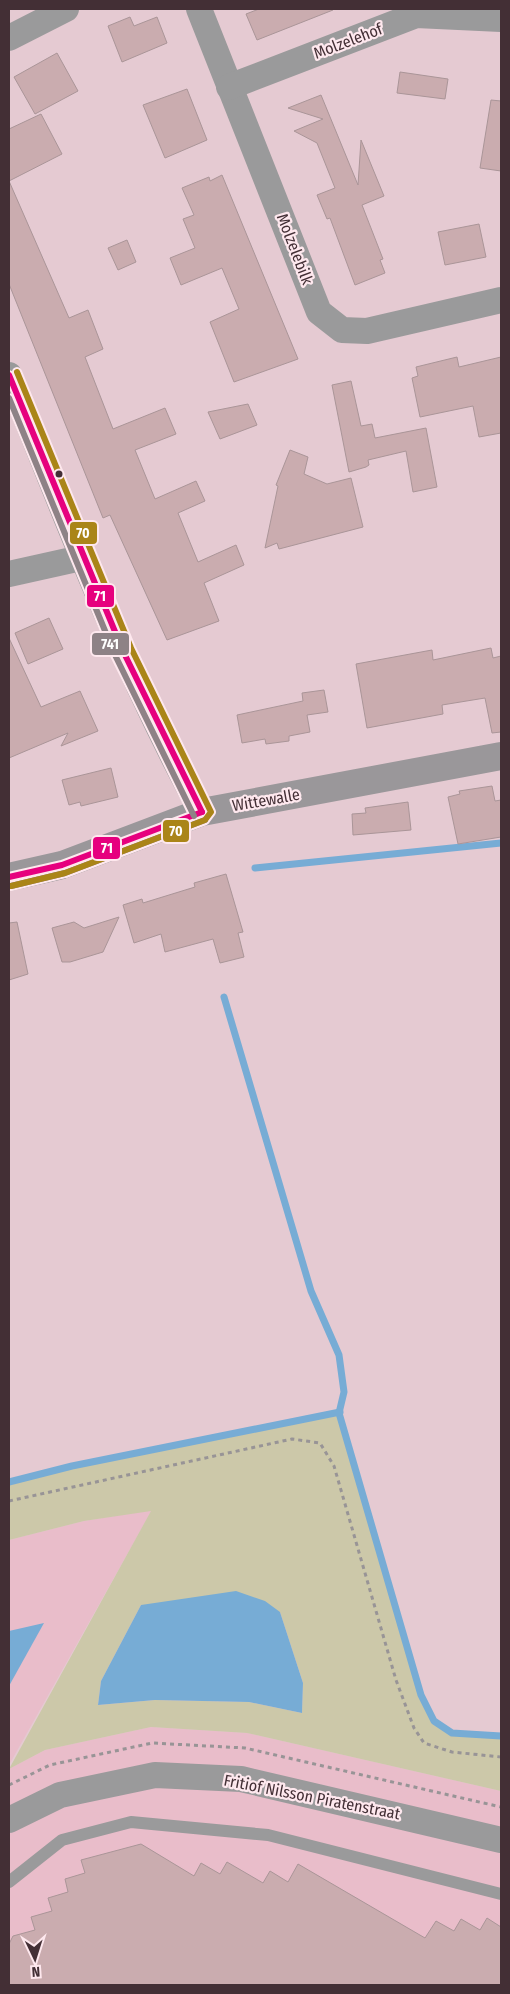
<svg xmlns="http://www.w3.org/2000/svg" width="510" height="1994" viewBox="0 0 510 1994" font-family="'Fira Sans Condensed',sans-serif">
  <rect width="100%" height="100%" fill="#e5cad2"/>
  <g fill="#e9bdca">
    <polygon points="152,1510 9,1765 9,1540 84,1521"/>
    <polygon points="151,1727 247,1733 501,1791 501,1985 9,1985 9,1769 45,1750"/>
  </g>
  <path fill="#ccc8a9" fill-rule="evenodd" d="M340,1412l81,283 13,26 18,12 49,3v55l-254,-58 -96,-6 -106,23 -36,19 142,-258 -67,10 -75,19v-58l63,-16zM141,1605l139,7 23,71 -1,30 -53,-11 -94,-2 -57,5 3,-24z"/>
  <g fill="#77acd5">
    <polygon points="236,1591 265,1601 280,1612 303,1683 302,1713 249,1702 155,1700 98,1705 101,1681 141,1605"/>
    <polygon points="44,1623 9,1686 9,1631"/>
  </g>
  <g fill="none" stroke-linecap="round" stroke-linejoin="round">
    <g stroke="#77acd5" stroke-width="7">
      <polyline points="255,868 501,843"/>
      <polyline points="224,997 311,1291 339,1355 344,1392 339,1413 421,1695 434,1721 452,1733 501,1736"/>
      <polyline points="9,1482 72,1466 340,1412"/>
    </g>
  </g>
  <g fill="#caacaf" stroke="#aa9598">
    <polygon points="259,9 333,9 333,10 257,40 246,14"/>
    <polygon points="130,17 134,26 157,17 167,43 122,62 108,26"/>
    <polygon points="57,53 78,91 35,114 14,77"/>
    <polygon points="400,72 448,79 445,99 397,93"/>
    <polygon points="187,89 207,140 165,158 143,105"/>
    <polygon points="321,95 358,185 361,140 384,196 362,205 383,259 380,260 385,273 355,285 330,218 327,219 317,195 335,188 317,143 294,131 323,119 288,108"/>
    <polygon points="491,100 501,101 501,171 480,168"/>
    <polygon points="41,114 62,154 9,181 69,318 88,310 103,349 85,357 113,429 165,408 176,434 135,450 155,499 196,481 205,501 178,513 198,562 236,545 244,565 204,583 219,621 167,640 110,515 103,518 9,284 9,129"/>
    <polygon points="222,175 298,359 234,382 210,322 239,309 222,268 181,285 170,258 195,248 183,219 194,215 182,188 209,177 210,181"/>
    <polygon points="479,224 486,257 445,265 438,232"/>
    <polygon points="127,240 136,262 118,270 108,248"/>
    <polygon points="457,357 459,367 501,357 501,433 479,437 473,406 420,417 412,378 418,376 416,367"/>
    <polygon points="351,381 361,426 372,424 375,438 426,428 437,487 413,492 406,451 368,460 369,465 366,467 349,472 332,385"/>
    <polygon points="248,404 257,425 220,439 208,412"/>
    <polygon points="290,450 308,457 304,474 327,484 351,478 363,527 279,549 277,543 265,548 278,486 276,485"/>
    <polygon points="49,618 63,649 28,664 15,633"/>
    <polygon points="9,638 41,707 80,691 98,731 61,746 68,733 9,758"/>
    <polygon points="491,648 493,658 501,656 501,732 492,733 485,698 442,705 443,714 367,728 356,664 432,650 433,660"/>
    <polygon points="324,690 328,712 307,715 310,732 289,736 289,741 266,744 265,739 242,743 237,715 303,701 302,693"/>
    <polygon points="111,768 118,797 81,806 80,802 69,805 62,780"/>
    <polygon points="492,786 495,801 501,800 501,837 458,844 448,797 460,794 459,791"/>
    <polygon points="408,802 411,830 353,835 352,814 366,813 365,808"/>
    <polygon points="226,874 243,932 238,933 244,957 220,963 213,939 165,952 161,934 134,943 123,905 142,899 143,903 195,887 194,883"/>
    <polygon points="119,917 103,952 70,962 62,962 52,928 74,922 84,928"/>
    <polygon points="17,922 28,974 9,980 9,923"/>
    <polygon points="141,1844 194,1876 201,1863 220,1874 227,1862 263,1883 270,1871 288,1882 298,1864 425,1938 436,1921 454,1931 461,1919 480,1930 487,1918 501,1927 501,1985 9,1985 9,1944 13,1936 35,1930 31,1917 52,1911 48,1898 68,1892 65,1879 85,1873 81,1860"/>
  </g>
  <g fill="none" stroke-linecap="round" stroke-linejoin="round">
    <g stroke="#989496" stroke-width="3" stroke-dasharray="4 4" stroke-linecap="butt">
      <polyline points="9,1501 292,1439 320,1443 334,1466 396,1680 414,1728 424,1743 452,1752 501,1757"/>
      <polyline points="9,1785 50,1765 152,1743 245,1748 501,1807"/>
    </g>
    <polyline stroke="#9a9a9b" stroke-width="12" points="9,1882 62,1840 131,1822 268,1835 501,1894"/>
    <g stroke="#9a9a9b" stroke-width="26">
      <polyline points="199,9 319,312 342,330 367,331 501,300"/>
      <polyline points="9,38 66,9"/>
      <polyline points="229,87 416,15 501,19"/>
      <path d="M9,375c59,148 117,297 193,437"/>
      <polyline points="9,574 81,558"/>
      <polyline points="9,1820 60,1795 155,1775 241,1779 501,1840"/>
    </g>
    <polyline stroke="#9a979a" stroke-width="28" points="9,877 62,865 202,812 501,756"/>
    <defs>
      <g id="bus-1">
        <polyline points="9,375 123,651 202,812"/>
        <polyline points="9,877 62,865 202,812"/>
      </g>
      <g id="bus-2">
        <polyline points="9,398 115,655 194,816"/>
        <polyline points="11,886 65,873 205,820"/>
      </g>
      <polyline id="bus-3" points="11,886 65,873 205,820 211,812 131,648 17,372"/>
    </defs>
    <use href="#bus-1" stroke="#fee8ee" stroke-width="10"/>
    <use href="#bus-2" stroke="#fee8ee" stroke-width="10"/>
    <use href="#bus-3" stroke="#fee8ee" stroke-width="10"/>
    <use href="#bus-1" stroke="#e6007e" stroke-width="6"/>
    <use href="#bus-2" stroke="#8e8286" stroke-width="6"/>
    <use href="#bus-3" stroke="#aa8518" stroke-width="6"/>
  </g>
  <circle fill="#432f35" stroke="#fee8ee" stroke-width="2" cx="59" cy="474" r="4.5"/>
  <g text-anchor="middle" dominant-baseline="central" stroke-width="4.5" stroke-linejoin="round" paint-order="stroke">
    <g font-size="16" fill="#432f35" stroke="#fee8ee">
      <text transform="translate(348 41) rotate(-21)">Molzelehof</text>
      <text transform="translate(295 249) rotate(69)">Molzelebilk</text>
      <text transform="translate(266 800) rotate(-10)">Wittewalle</text>
      <text transform="translate(312 1797) rotate(11)">Fritiof Nilsson Piratenstraat</text>
    </g>
  </g>
  <g stroke="#fee8ee" stroke-width="2">
    <rect x="69" y="521" width="29" height="24" rx="5" fill="#aa8518"/>
    <rect x="86" y="584" width="29" height="24" rx="5" fill="#e6007e"/>
    <rect x="91" y="632" width="39" height="24" rx="5" fill="#8e8286"/>
    <rect x="162" y="819" width="28" height="24" rx="5" fill="#aa8518"/>
    <rect x="92" y="836" width="29" height="24" rx="5" fill="#e6007e"/>
  </g>
  <g font-size="14" text-anchor="middle" font-weight="bold" fill="#fff">
    <text x="83" y="538">70</text>
    <text x="100" y="601">71</text>
    <text x="110" y="649">741</text>
    <text x="176" y="836">70</text>
    <text x="107" y="853">71</text>
  </g>
  <rect width="510" height="1994" fill="none" stroke="#432f35" stroke-width="20"/>
  <g transform="translate(35 1959) rotate(176)" stroke="#fee8ee" stroke-width="4" paint-order="stroke">
  <path d="M0-4L9 19L0 12L-9 19Z" fill="#432f35"/>
  <text y="-8" font-size="14" font-weight="bold" text-anchor="middle" fill="#432f35">N</text>
  </g>
</svg>
